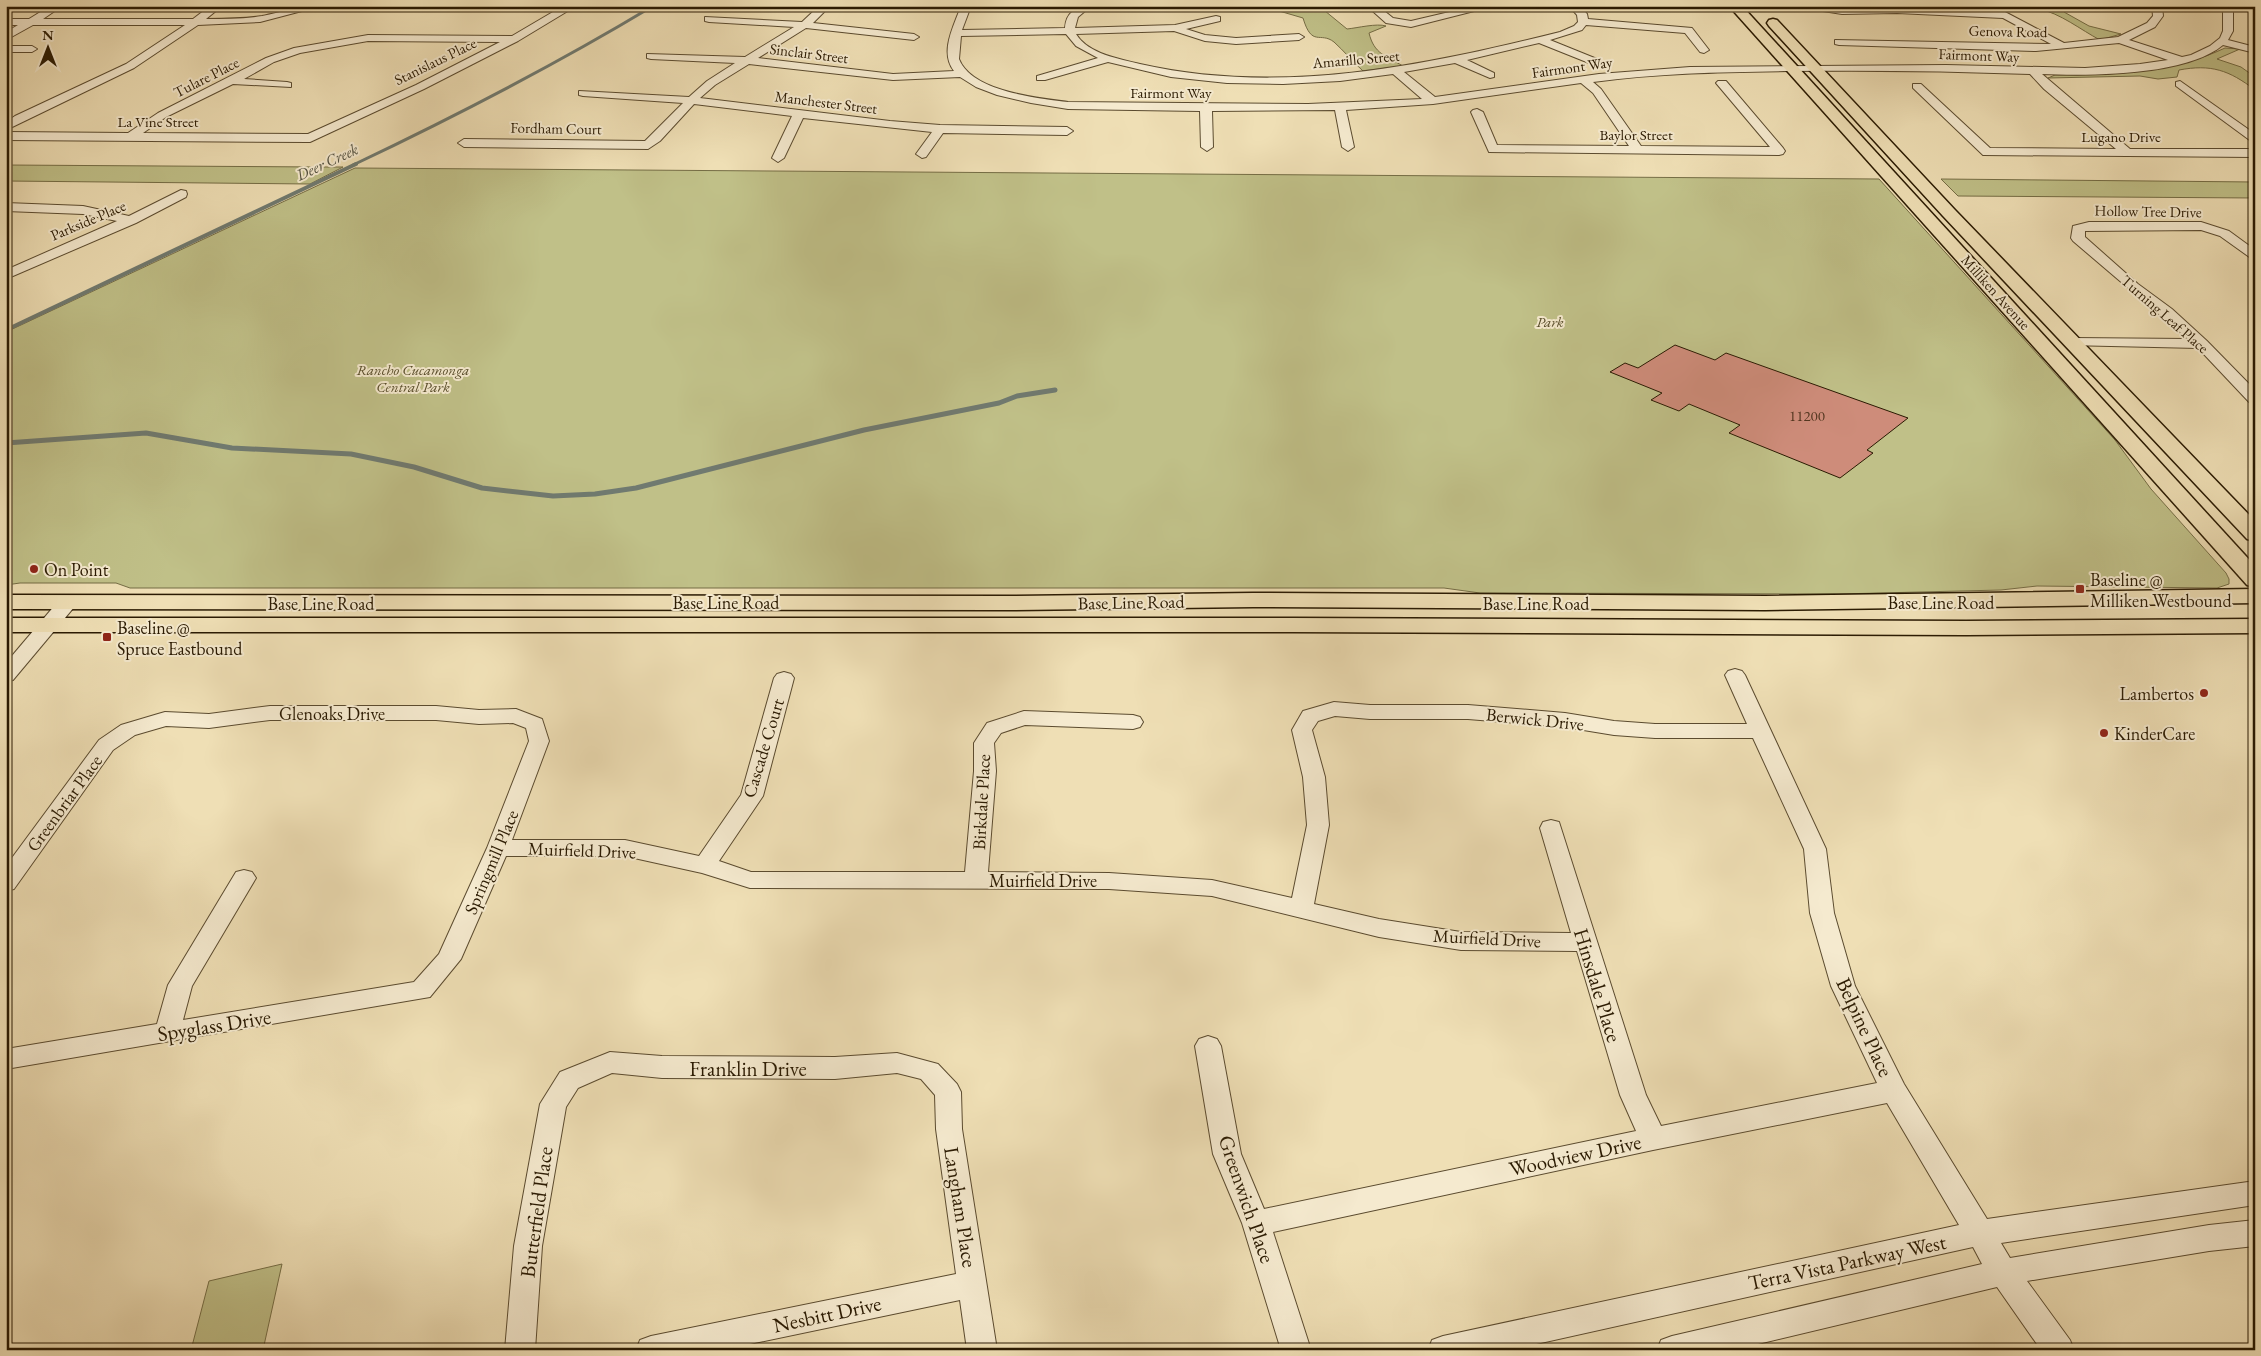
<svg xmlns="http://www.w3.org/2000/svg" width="2261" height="1356" viewBox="0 0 2261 1356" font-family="'EB Garamond',serif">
  <rect width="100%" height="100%" fill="#efdfb5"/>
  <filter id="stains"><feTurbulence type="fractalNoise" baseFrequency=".004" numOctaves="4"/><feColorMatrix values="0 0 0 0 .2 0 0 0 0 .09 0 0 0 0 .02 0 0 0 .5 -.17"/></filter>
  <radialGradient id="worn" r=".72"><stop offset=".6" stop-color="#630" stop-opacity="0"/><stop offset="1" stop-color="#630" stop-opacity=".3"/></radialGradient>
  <g fill="#c0c088" stroke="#756d45">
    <path d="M1262,6h57l28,23c10,-1 30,-6 39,-3l-17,7c5,21 17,23 34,33l-40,5c-10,-9 -19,-20 -29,-29 -14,-11 -22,6 -31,-24z"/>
    <path d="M1998,6l66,1v5l25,14 32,8 -21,6c-19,-10 -40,-27 -61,-31 -13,-3 -26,5 -39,2z"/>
    <path d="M2225,48l15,1 -23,10 24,8 14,10v13c-26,-20 -44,-26 -76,-20l-2,7 -19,2 -18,-3 -92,2 7,-3c59,0 117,-2 170,-27z"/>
    <polygon points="6,165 320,167 343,167 310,184 6,181"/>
    <polygon points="355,168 1879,179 2115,440 2151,489 2226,573 2229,579 2229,584 2217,588 2037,586 2001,590 1838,594 1480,593 1444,588 130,588 116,583 20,583 6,585 6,332"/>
    <polygon points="1941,179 2255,182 2255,198 1958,196"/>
    <polygon points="282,1264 263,1350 191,1350 209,1281"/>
  </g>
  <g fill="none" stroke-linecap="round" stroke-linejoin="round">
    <path stroke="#707a70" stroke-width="3" d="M353,165c103,-49 202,-100 300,-159"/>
    <polyline stroke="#707a70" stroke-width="4" points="6,330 356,164"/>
    <polyline stroke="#707a70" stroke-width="5" points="6,443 146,433 232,448 351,454 414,467 482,488 553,496 595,494 636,488 864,430 999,403 1017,396 1055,390"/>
  </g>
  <polygon fill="#ce8c7a" stroke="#2a1a02" points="1675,345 1715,360 1726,353 1908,418 1867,450 1873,453 1840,478 1729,433 1740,425 1689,404 1679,411 1651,400 1662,393 1610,372 1625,363 1638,368"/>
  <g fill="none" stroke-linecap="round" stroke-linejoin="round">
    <defs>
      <g id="minor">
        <path d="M50,6h12l-19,13h150l17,-13h12l-16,13c18,0 38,0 56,-3 20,-4 38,-10 59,-10l-61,16 -62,3 -64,43 -128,62v-8l9,-6 111,-52 59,-39h-152l-27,15v-8l12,-7h-12v-6h23z"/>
        <path d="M563,6h13l-58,35 -94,48 -114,53 -304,-2v-8l122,1 30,-20 108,-55 28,-10 74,-13 144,1zM368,41l132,1 -84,43 -108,49 -165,-1 23,-16 67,-33 58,3v-4l-4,-1 -43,-3 30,-17 26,-9z"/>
        <path d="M819,6h11l-17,17 101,11 5,3 -5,3 -108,-12 -48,30 135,16 61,-3c-15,-19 0,-45 7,-65h10l-9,24 103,-2c1,-16 12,-22 26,-22l-13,11 -3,11 100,-3 41,-9 4,1v4l-34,8 19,6 31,3 63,-4 5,3 -5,3 -63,4 -31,-3 -31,-10 -98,3c12,20 44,25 64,30 141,32 283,2 420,-32l14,-6 4,-4 -1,-7 -8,-9h11l7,8 1,5 104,9 17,22 -5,3 -4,-1 -15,-19 -99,-8 -4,5 -32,10 47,19v4h-8l-50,-20 -72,17 27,13v4l-4,1 -35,-15 -51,9 31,25 164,-23 91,-7 256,-2 139,3 55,-4 28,-4 -49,-17 -83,8 -197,-6 -4,-1v-4l216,4 -48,-26 -106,-5 -55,1 -19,-3 -8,-5 190,6 59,31 54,-6 29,-14 6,-7 -1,-10h10l1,10 -8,11 -26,13 53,17 9,-2 19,-9 10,-8 3,-7v-25h10v25l-5,9 27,7v6l-32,-8c-37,31 -133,31 -181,29l88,75h125v8l-272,-2 -70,-67v-4h8l69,64 126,1 -72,-60 -14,-15c-80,-3 -160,-4 -240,-3 -66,1 -132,2 -197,11l8,7 40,57 129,1 -54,-64 2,-2h8l57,67 2,3 -2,3 -4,1 -290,-3 -18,-40 2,-2 4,-1 6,3 14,33 132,1 -36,-53 -12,-10 -148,21 -87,6 8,37 -6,4 -6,-4 -7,-37 -123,1 1,36 -6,4 -6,-4 -1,-36 -132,-2 -37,-6 -34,-8 -21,-8 -16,-10 -67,3 -144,-16 -34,21 -15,13 190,23 50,4 127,2 6,4 -6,4 -124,-2 -17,24 -4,1 -6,-4 16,-22 -129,-14 -19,40 -6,4 -6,-4 20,-42 -98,-12 -34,37 -12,8 -184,-2 -6,-4 6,-4 181,2 38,-38 -100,-7 -4,-1v-4l110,6 18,-16 28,-18 -84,-4 -4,-1v-4l98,3 49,-30 -85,-5 -4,-1v-4l97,5zM1066,34l10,12 22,12 -61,18v4h8l63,-18 63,15 56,6 56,1 57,-3 53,-7 29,25 -114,5 -240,-2c-30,-4 -96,-10 -109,-43l2,-23z"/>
        <polygon points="1367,6 1378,6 1393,18 1411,21 1475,6 1494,6 1411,27 1386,23"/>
        <polygon points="6,46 32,46 37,49 32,52 6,52"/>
        <polygon points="2180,81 2255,134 2255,144 2176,86 2176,82"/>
        <polygon points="181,190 186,191 187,194 186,197 136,223 6,279 6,270 117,221 83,214 6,211 6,203 83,206 129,216"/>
        <polygon points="2089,222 2201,222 2229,231 2255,250 2255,261 2220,236 2201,230 2085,231 2085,237 2138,284 2172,309 2207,341 2255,390 2255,404 2249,402 2198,348 2067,345 2065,342 2067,339 2072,338 2188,339 2073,241 2071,238 2073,226"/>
        <polygon points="68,596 75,598 77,602 75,606 13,680 6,682 6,663 61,598"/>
        <path d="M1735,669l7,2 3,4 81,174 8,64 21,73 49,98 83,135 268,-38v24l-254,38 9,15 199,-33 46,-5v26l-46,5 -182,30 43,59 4,10h-33l-44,-63 -264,63h-76l4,-10 11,-4 310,-72 -9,-17 -464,103h-81l4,-10 11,-4 516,-111 -72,-122 -234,47 -380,82 38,118h-30l-39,-127 -29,-69 -18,-108 4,-7 9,-3 9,3 4,7 20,108 23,55 372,-78 -16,-36 -43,-144 -116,-1 -82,-13 -167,-41 -103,-7 -359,-1 -48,-15 -77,-17h-119l-45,103 -31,38 -424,72v-20l151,-25 11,-39 68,-113 8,-2 8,2 4,6 -64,108 -9,34 231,-38 25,-28 48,-106 42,-107 -3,-13 -13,-5 -34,1 -43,-4h-166l-61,8 -43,-2 -31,9 -22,15 -99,139 -8,2v-25l93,-126 22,-15 37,-11 7,-2 44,2 61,-8h166l43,4 37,-1 26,10 7,22 -37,99h113l74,16 42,-61 33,-117 3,-4 7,-2 7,2 3,4 -31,118 -44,65 32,11h214l9,-101v-28l13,-20 37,-12 109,4 7,2 3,5 -3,5 -7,2 -108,-4 -24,8 -7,10 2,28 -8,101 121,1 103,7 80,18 15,-73 -4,-48 -11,-47 11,-19 31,-9 36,3h98l97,8 49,8 41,3h92l-22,-49 3,-4zM1335,716l35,3h98l97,8 49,8 41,3h98l51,111 6,64 21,73 46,97 -216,43 -15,-31 -87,-273 -8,-2 -8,2 -3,6 31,105 -110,-1 -82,-13 -65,-15 15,-79 -4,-48 -13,-47 6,-9z"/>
        <polygon points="610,1052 662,1056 835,1057 897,1053 938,1064 957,1084 961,1092 962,1129 997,1350 967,1350 960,1300 721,1350 636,1350 640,1340 651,1336 956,1274 936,1129 935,1095 921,1079 897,1073 835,1079 662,1078 612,1073 578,1088 566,1107 542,1246 535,1350 505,1350 514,1246 540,1104 560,1072"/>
      </g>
      <g id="major">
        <polygon points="1729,6 1742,6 2255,566 2255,587 2247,585"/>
        <polygon points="1773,19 1777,20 1955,210 2255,521 2255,541 2247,539 1943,216 1769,26 1767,23 1769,20"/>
        <polygon points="2255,589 2255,603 1765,610 1253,607 1010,610 6,609 6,595 1010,596 1253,593 1765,596"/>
        <polygon points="6,618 1293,618 1966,621 2255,619 2255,633 1966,635 1293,632 6,632"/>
      </g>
    </defs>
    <use href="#minor" stroke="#5b4b2f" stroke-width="2"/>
    <use href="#major" stroke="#2a1a02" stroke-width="3"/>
    <use href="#minor" fill="#f5eacf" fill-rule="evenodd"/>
    <use href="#major" fill="#efdfb5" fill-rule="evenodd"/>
  </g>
  <g fill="#8f2418" stroke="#f5eacf" stroke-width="2">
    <circle cx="34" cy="569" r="5"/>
    <rect x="2075" y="584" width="10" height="10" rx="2.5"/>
    <rect x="102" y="632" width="10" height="10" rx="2.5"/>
    <circle cx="2204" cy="693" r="5"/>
    <circle cx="2104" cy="733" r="5"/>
  </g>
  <g text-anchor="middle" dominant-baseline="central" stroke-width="4" stroke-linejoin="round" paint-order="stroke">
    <g font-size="15" fill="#2a1a02" stroke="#f5eacf">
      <text transform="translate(2008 31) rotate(1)">Genova Road</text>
      <text transform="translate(809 53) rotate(7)">Sinclair Street</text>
      <text transform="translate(1979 55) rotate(2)">Fairmont Way</text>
      <text transform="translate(1356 59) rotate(-5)">Amarillo Street</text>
      <text transform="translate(435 61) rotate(-26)">Stanislaus Place</text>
      <text transform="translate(1572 67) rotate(-8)">Fairmont Way</text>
      <text transform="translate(206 77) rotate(-27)">Tulare Place</text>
      <text x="1171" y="92">Fairmont Way</text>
      <text transform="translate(826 102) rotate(7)">Manchester Street</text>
      <text x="158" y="121">La Vine Street</text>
      <text transform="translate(556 128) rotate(1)">Fordham Court</text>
      <text x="1636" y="134">Baylor Street</text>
      <text x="2121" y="136">Lugano Drive</text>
      <text transform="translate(2148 211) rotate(1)">Hollow Tree Drive</text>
      <text transform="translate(88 220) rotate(-23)">Parkside Place</text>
      <text transform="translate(1996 292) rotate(48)">Milliken Avenue</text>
      <text transform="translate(2165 314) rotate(41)">Turning Leaf Place</text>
    </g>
    <g font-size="15" font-style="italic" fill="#574c2a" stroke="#f5eacf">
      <text x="1550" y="321">Park</text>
      <text x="413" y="369">Rancho Cucamonga<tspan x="413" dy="17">Central Park</tspan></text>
    </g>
    <g font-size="15" fill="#533620">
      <text x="1807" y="415">11200</text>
    </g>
    <g font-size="16" font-style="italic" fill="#535242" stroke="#f5eacf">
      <text transform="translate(327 162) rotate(-25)">Deer Creek</text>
    </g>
    <g font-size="18" fill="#2a1a02" stroke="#f5eacf" text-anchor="start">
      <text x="44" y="569">On Point</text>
      <text x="2090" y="579">Baseline @<tspan x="2090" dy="21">Milliken Westbound</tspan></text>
      <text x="117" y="627">Baseline @<tspan x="117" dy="21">Spruce Eastbound</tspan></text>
      <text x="2194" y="693" text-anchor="end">Lambertos</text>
      <text x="2114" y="733">KinderCare</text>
    </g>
    <g font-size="18" fill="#2a1a02" stroke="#f5eacf">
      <text x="726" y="602">Base Line Road</text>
      <text transform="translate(1131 602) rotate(-1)">Base Line Road</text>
      <text x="1941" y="602">Base Line Road</text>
      <text x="321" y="603">Base Line Road</text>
      <text x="1536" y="603">Base Line Road</text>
      <text x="332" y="713">Glenoaks Drive</text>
      <text transform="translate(1535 719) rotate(6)">Berwick Drive</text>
      <text transform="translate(763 748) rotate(-73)">Cascade Court</text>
      <text transform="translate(981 802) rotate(-87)">Birkdale Place</text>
      <text transform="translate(64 803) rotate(-54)">Greenbriar Place</text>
      <text transform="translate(582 850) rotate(2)">Muirfield Drive</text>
      <text transform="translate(491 862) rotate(-67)">Springmill Place</text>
      <text x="1043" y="880">Muirfield Drive</text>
      <text transform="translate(1487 938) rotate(3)">Muirfield Drive</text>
    </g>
    <g font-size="21" fill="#2a1a02" stroke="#f5eacf">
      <text transform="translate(1598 985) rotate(73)">Hinsdale Place</text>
      <text transform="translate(214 1025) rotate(-9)">Spyglass Drive</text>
      <text transform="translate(1865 1027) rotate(65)">Belpine Place</text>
      <text x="748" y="1068">Franklin Drive</text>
      <text transform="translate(1575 1155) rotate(-12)">Woodview Drive</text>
      <text transform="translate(1247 1199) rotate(71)">Greenwich Place</text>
      <text transform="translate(961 1207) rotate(81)">Langham Place</text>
      <text transform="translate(536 1212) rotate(-82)">Butterfield Place</text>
      <text transform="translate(1847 1262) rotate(-12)">Terra Vista Parkway West</text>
      <text transform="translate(827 1314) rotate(-12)">Nesbitt Drive</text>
    </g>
  </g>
  <rect width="2261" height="1356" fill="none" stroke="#efdfb5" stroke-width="25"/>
  <rect x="8" y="8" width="2246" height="1341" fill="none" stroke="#2a1a02" stroke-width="2.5"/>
  <rect x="12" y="12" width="2236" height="1331" fill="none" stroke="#2a1a02"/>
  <g transform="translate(48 48)" stroke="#f5eacf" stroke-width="4" paint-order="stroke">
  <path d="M0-4L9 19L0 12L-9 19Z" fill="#2a1a02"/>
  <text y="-8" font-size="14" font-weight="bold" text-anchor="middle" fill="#2a1a02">N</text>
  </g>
  <rect width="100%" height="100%" filter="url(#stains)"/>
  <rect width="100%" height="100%" fill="url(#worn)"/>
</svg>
